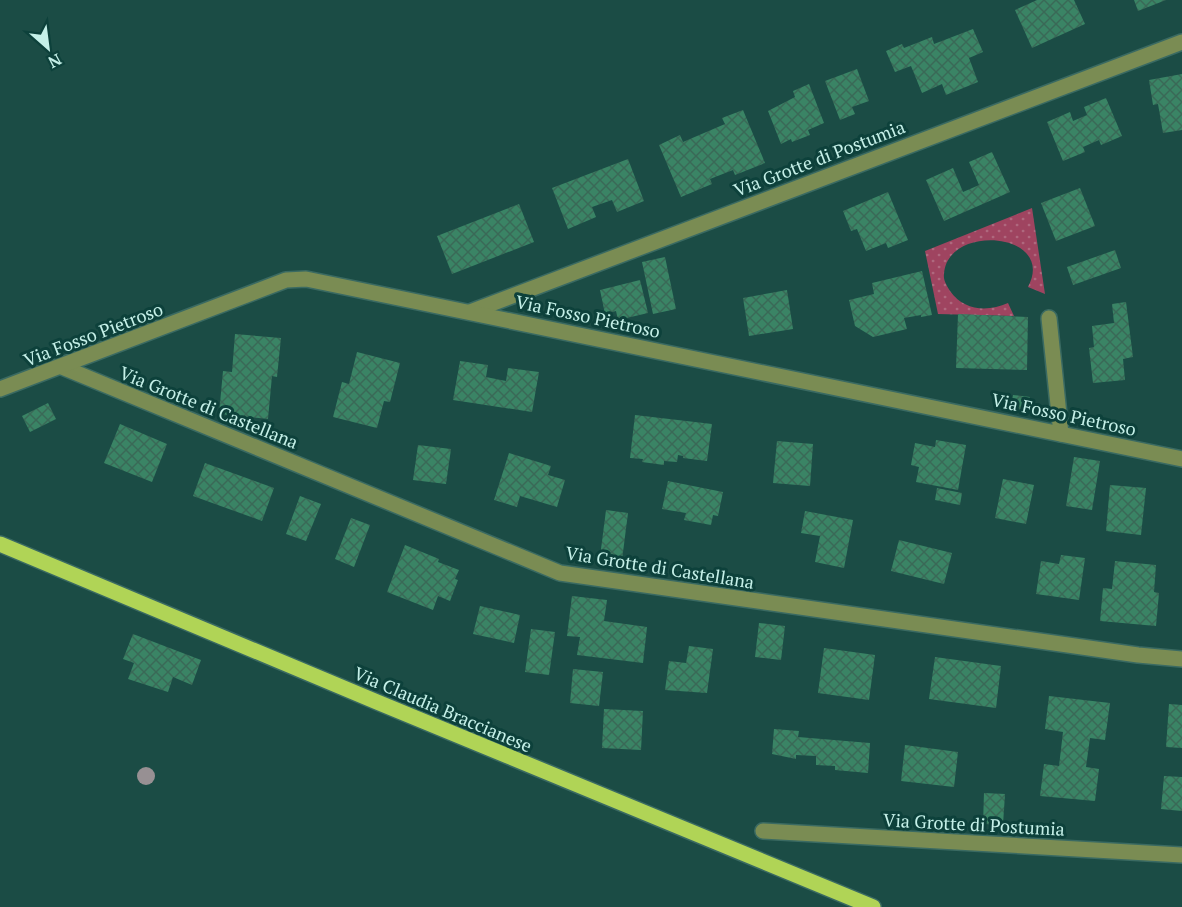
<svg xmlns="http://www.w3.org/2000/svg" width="1182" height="907" viewBox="0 0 1182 907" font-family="'PT Serif',serif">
  <defs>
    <pattern id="green-dots" width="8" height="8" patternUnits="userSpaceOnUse" patternTransform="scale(1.5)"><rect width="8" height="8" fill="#9f4460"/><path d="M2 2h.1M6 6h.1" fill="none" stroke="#af687e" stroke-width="1.8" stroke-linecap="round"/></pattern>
    <pattern id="building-cross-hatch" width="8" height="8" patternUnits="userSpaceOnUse" patternTransform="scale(1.5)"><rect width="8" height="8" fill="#3a8465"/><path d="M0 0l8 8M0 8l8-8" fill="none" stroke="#3a6957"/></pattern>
  </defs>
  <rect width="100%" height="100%" fill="#1b4c45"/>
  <path fill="url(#green-dots)" d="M1032,208l13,86 -17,-7c29,-55 -81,-64 -84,-13 -1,6 3,12 6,17 14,20 38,21 58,12l6,13 -76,-2 -13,-63z"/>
  <g fill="url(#building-cross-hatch)">
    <polygon points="1037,0 1074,0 1085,24 1032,48 1015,10"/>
    <polygon points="1134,0 1166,0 1138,11"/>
    <polygon points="973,29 983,52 969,58 978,82 946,95 942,84 922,93 911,66 895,72 886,51 902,44 904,48 932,37 934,44"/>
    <polygon points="857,69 869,101 852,107 855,114 840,120 825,81"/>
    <polygon points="1182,74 1182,130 1163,133 1158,104 1153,105 1149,80"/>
    <polygon points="809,84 824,123 808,130 810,135 792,142 791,139 781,144 768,111 795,97 793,91"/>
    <polygon points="1106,98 1122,136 1101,145 1099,140 1083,147 1085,152 1063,161 1047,122 1070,112 1073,121 1087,115 1084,107"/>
    <polygon points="743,110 765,163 735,175 733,170 710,179 712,184 681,197 659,145 680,135 683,142 725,124 722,118"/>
    <polygon points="992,152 1010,192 944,221 926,180 953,168 963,192 970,189 979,185 969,162"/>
    <polygon points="628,159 644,201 617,212 612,200 592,207 596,217 568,229 552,188"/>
    <polygon points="1080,188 1095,226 1056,241 1041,203"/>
    <polygon points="888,192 908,240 888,248 886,243 866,251 857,229 851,231 843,211"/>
    <polygon points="519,204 534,242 452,274 437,236"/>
    <polygon points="1115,250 1121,268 1073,285 1067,267"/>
    <polygon points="665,257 676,309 653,314 642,262"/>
    <polygon points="922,271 932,315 921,317 921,315 904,318 907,329 873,337 855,326 849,300 874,294 872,283"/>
    <polygon points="640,280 648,313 618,320 616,311 605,314 600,290"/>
    <polygon points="787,290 793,329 749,336 743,298"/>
    <polygon points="1126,302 1133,357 1123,359 1125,380 1093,383 1089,348 1094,347 1092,326 1114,323 1112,304"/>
    <polygon points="958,314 1028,317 1027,370 956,368"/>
    <polygon points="235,334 281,338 277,377 272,376 268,419 219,414 223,371 232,372"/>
    <polygon points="357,352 400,363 390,402 384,401 377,428 333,417 342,382 349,384"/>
    <polygon points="460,361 488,365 486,377 506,381 508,368 539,372 532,412 453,400"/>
    <polygon points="1013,395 1030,397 1028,412 1011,409"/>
    <polygon points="48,403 56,419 30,432 22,416"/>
    <polygon points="635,415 712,424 707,461 683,458 683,456 678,455 677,462 664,461 664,465 642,462 643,459 630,458"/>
    <polygon points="120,424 167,444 152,482 104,463"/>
    <polygon points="936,440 966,445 958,490 916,482 919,467 911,465 915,443 935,447"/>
    <polygon points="777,441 813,444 810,486 773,483"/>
    <polygon points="418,445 451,449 446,484 413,480"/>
    <polygon points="509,453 551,466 548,475 565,480 557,507 520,496 517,507 494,500"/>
    <polygon points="1074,457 1100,461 1092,510 1066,506"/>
    <polygon points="205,463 274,488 262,521 193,496"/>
    <polygon points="1003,479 1034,485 1026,524 995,518"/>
    <polygon points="668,481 723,492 718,516 713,515 711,525 684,520 686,513 662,509"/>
    <polygon points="1110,485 1146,488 1141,535 1106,531"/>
    <polygon points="937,488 962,493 960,505 935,500"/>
    <polygon points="300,496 321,504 306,541 286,534"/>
    <polygon points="606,510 628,513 622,560 600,557"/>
    <polygon points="805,511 853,520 844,568 815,562 820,536 801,533"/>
    <polygon points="351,518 370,525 354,567 335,559"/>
    <polygon points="899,540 952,553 944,584 891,571"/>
    <polygon points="405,545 439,559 438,562 459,570 455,579 458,580 450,601 438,596 433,610 387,592"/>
    <polygon points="1061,555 1085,558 1079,600 1036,594 1041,561 1059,564"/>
    <polygon points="1115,561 1156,565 1154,592 1159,593 1156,626 1100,621 1103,588 1112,589"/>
    <polygon points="572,596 607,600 604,621 647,627 643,663 577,655 580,637 567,636"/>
    <polygon points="480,606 520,615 514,643 473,634"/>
    <polygon points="759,623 785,626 781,660 755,657"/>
    <polygon points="531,629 555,632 549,675 525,672"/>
    <polygon points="133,634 201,660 192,685 173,677 168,692 128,679 134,663 123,659"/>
    <polygon points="689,646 713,649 707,693 665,690 669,661 686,663"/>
    <polygon points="824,648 875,655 869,700 818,693"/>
    <polygon points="935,657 1001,666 996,708 929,699"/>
    <polygon points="573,669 603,672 599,706 570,703"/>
    <polygon points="1049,696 1110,703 1105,740 1090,738 1086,767 1099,769 1095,801 1040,796 1044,764 1059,766 1063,732 1045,729"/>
    <polygon points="1169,704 1182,705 1182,748 1166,747"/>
    <polygon points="604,709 643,711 641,750 602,748"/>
    <polygon points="774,729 799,731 798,737 870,743 868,773 835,770 835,766 816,765 816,756 796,755 796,759 772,754"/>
    <polygon points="905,745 958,752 954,787 901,781"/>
    <polygon points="1164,776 1182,777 1182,811 1161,809"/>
    <polygon points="984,793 1005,794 1003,825 983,824"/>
  </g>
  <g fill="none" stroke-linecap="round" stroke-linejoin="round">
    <defs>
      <g id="minor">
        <polyline points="470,312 1182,42"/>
        <polyline points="1049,318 1061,434"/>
        <polyline points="62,367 560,573 1138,655 1182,659"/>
        <polyline points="0,389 286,280 306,279 1182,459"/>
        <polyline points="763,831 1182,855"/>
      </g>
      <polyline id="major" points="0,544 377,702 873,907"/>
    </defs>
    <use href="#minor" stroke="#3a6a62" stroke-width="18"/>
    <use href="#major" stroke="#3a6a62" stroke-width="18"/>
    <use href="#minor" stroke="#7a8c53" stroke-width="15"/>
    <use href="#major" stroke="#b0d456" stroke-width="15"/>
  </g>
  <circle fill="#979093" cx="146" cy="776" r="9"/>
  <g text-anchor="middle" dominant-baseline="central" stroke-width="6" stroke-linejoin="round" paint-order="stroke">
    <g font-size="18" fill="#c5f0e8" stroke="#0d413b">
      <text transform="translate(819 158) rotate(-21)">Via Grotte di Postumia</text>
      <text transform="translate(588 316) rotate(12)">Via Fosso Pietroso</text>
      <text transform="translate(93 334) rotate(-21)">Via Fosso Pietroso</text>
      <text transform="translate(209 407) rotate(22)">Via Grotte di Castellana</text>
      <text transform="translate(1064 414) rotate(12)">Via Fosso Pietroso</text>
      <text transform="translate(660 567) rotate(9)">Via Grotte di Castellana</text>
      <text transform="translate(443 709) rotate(23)">Via Claudia Braccianese</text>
      <text transform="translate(974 824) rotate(3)">Via Grotte di Postumia</text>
    </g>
  </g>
  <g transform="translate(48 48) rotate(152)" stroke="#0d413b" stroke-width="4.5" paint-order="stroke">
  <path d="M0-4.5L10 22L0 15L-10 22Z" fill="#c5f0e8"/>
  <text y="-9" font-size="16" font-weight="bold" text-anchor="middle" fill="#c5f0e8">N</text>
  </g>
</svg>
